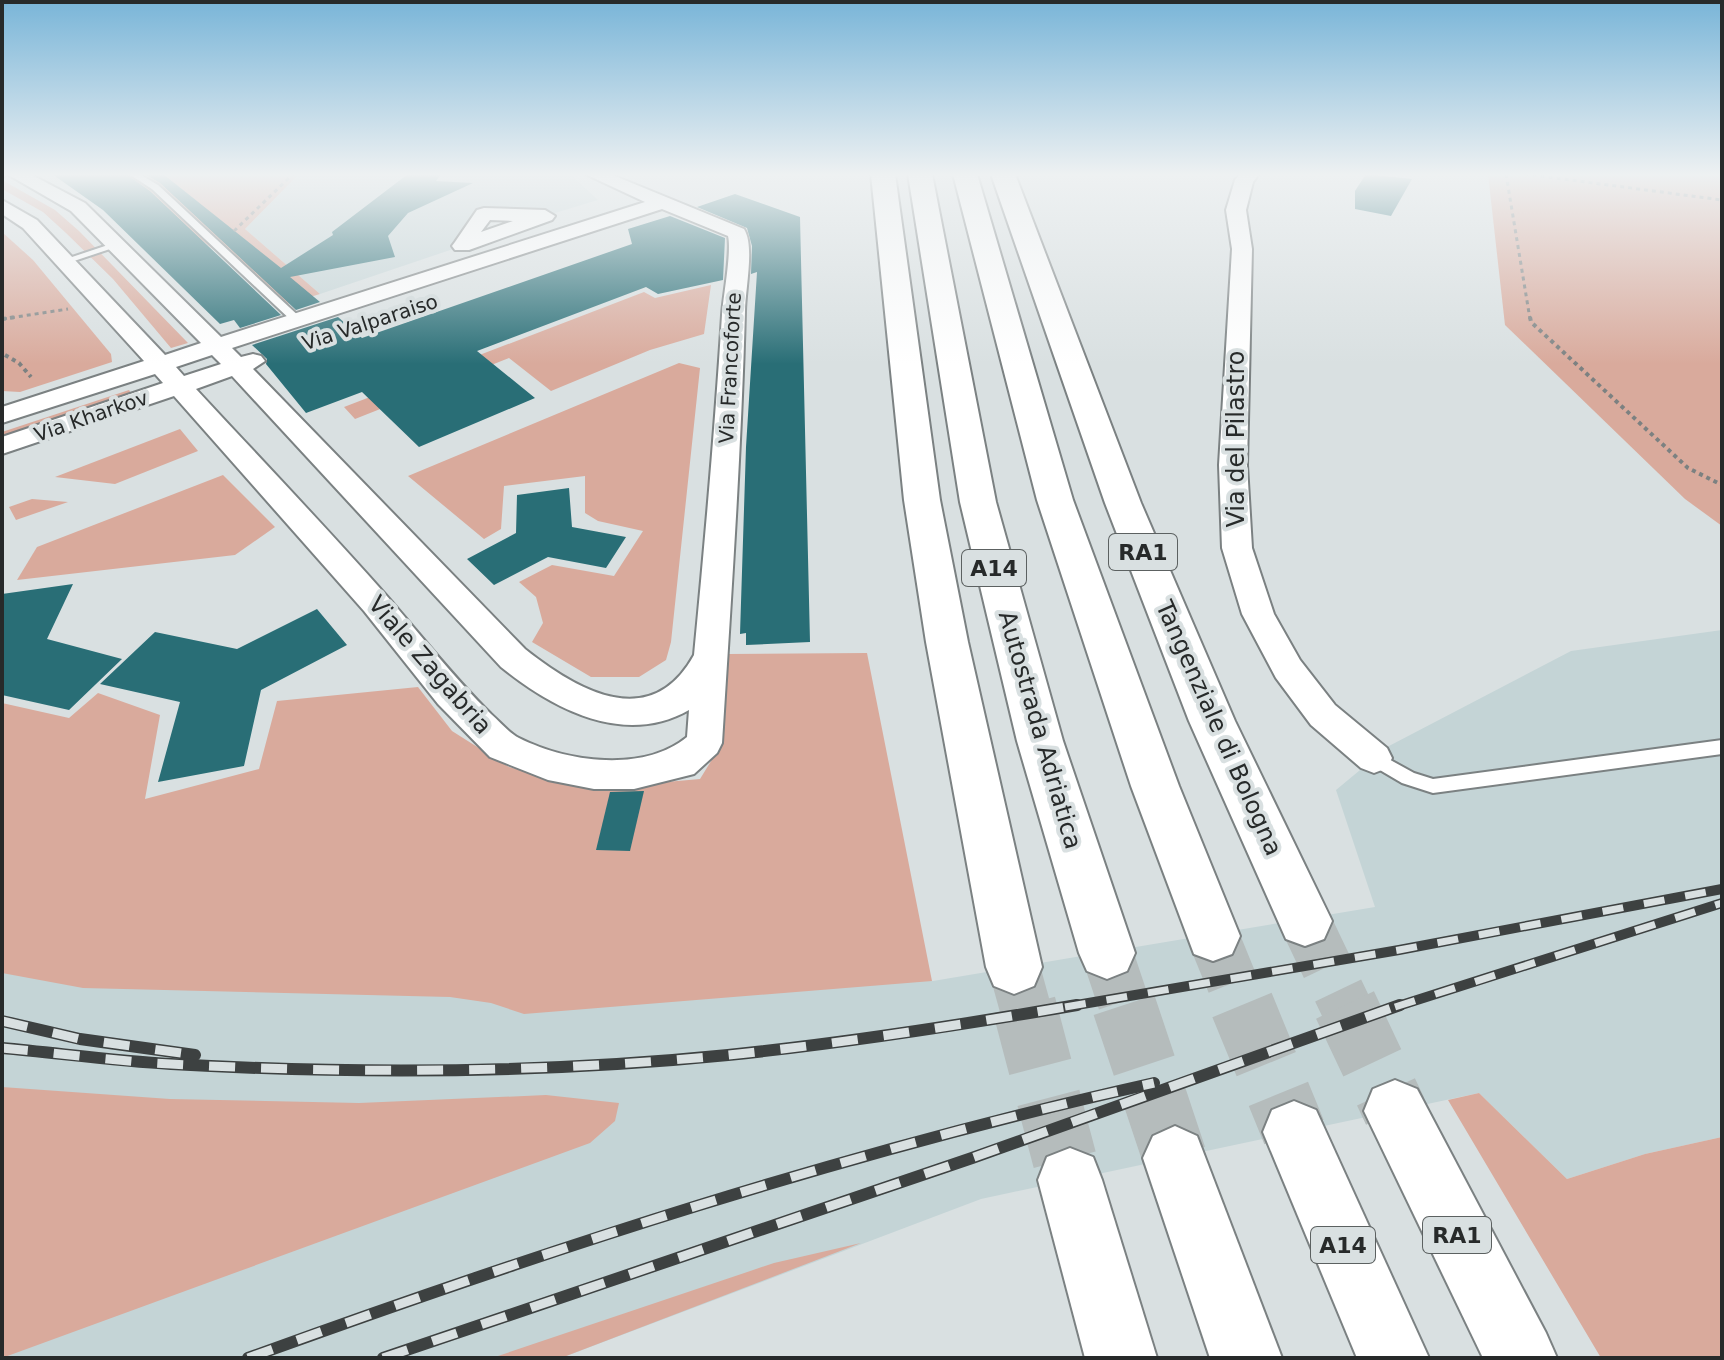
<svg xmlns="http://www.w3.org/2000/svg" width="1724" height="1360" viewBox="0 0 1724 1360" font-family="'DejaVu Sans',sans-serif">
  <rect width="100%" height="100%" fill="#d9e0e1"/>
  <g fill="#c4d4d6">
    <polygon points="299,174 570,174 598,200 545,216 484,214 462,246 320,294 245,229"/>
    <polygon points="1722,630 1722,1137 1645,1154 1567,1179 1479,1093 981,1199 561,1358 2,1358 2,890 933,981 1375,907 1336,790 1389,746 1571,651"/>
  </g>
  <g fill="#d9aa9c">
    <polygon points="112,174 299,174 245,229 320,294 287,304"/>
    <polygon points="1488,174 1722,174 1722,526 1685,499 1505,325"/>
    <polygon points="2,180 55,210 79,231 188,343 171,348 113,279 66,233 43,212 2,189"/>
    <polygon points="2,232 33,260 111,354 112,362 20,392 2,391"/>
    <polygon points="711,285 704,334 650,350 551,391 509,358 355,419 344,407 644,292 655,298"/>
    <polygon points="679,363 700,368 671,642 666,660 639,677 591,677 532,642 543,623 536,597 519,582 552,565 614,576 643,531 598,521 585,513 585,476 504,486 501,529 484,539 408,476"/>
    <polygon points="129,390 133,396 2,440 2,432"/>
    <polygon points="180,429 198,451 115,484 55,477"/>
    <polygon points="223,475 275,527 235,555 17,580 37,547"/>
    <polygon points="32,499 68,502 16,520 9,507"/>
    <polygon points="867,653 932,981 524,1014 491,1003 450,997 83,988 2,973 2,703 69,718 98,693 160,715 145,799 259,769 277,701 418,687 452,731 509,767 587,789 700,779 721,745 728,654"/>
    <polygon points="2,1087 170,1099 359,1103 546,1095 619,1103 615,1121 590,1143 2,1358"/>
    <polygon points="1479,1093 1567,1179 1645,1154 1722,1137 1722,1358 1601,1358 1448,1100"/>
    <polygon points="861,1243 561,1358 492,1358 774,1263"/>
  </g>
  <g fill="#296e76">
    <polygon points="52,174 126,174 150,191 281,315 240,328 234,320 220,324 103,210"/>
    <polygon points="145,174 163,174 281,268 333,235 332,232 408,174 441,174 436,181 473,183 408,213 388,236 395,257 290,277 320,302 296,310 160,183"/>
    <polygon points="1366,174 1412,179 1391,216 1355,209 1355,191"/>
    <polygon points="735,194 800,217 810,642 746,645 746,633 740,634 746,447 757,272 751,274 752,246 747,228 697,207"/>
    <polygon points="670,216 725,238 723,280 658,294 646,287 477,351 535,398 419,447 362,392 306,413 266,364 267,359 252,345 338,317 362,338 632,244 628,229"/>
    <polygon points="569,488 572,527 626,537 606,568 548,557 494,585 467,559 516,533 517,495"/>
    <polygon points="73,584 47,639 122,659 69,710 2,695 2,594"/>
    <polygon points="317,609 347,645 261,690 244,766 158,782 180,702 100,684 155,632 237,649"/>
    <polygon points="644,791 630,851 596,850 610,792"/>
  </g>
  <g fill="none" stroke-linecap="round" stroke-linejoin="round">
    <g stroke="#b5bcbc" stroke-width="51" stroke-dasharray="51 26" stroke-linecap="butt">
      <polyline points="1305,921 1346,1007"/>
      <polyline points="1213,936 1242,1007"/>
      <polyline points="1107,953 1125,1007"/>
      <polyline points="1014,967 1025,1007"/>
    </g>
    <g stroke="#b5bcbc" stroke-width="64" stroke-dasharray="64 32" stroke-linecap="butt">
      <polyline points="1024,1005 1070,1180"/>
      <polyline points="1124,1005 1175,1158"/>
      <polyline points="1242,1005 1294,1132"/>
      <polyline points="1345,1005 1395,1111"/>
    </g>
    <defs>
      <g id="lane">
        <polygon points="2,174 7,174 3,177"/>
        <polygon points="129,174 139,174 158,185 303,320 303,324 295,324 152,189"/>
        <polygon points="114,243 122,245 68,263 60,261"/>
        <polygon points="1722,740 1722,754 1433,793 1402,783 1368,763 1365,758 1368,753 1374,751 1414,773 1433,779"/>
      </g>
      <g id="street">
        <path d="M7,174h23l55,29 136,134 424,-135 -60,-28h25l134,55c11,17 1,61 1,83 -4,144 -14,287 -23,431l-5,10 -23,21 -60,15h-40l-46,-9 -58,-23 -52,-53 -74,-93 -190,-215 -172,58v-17l161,-54 -8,-9 -153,49v-16l142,-46 -121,-133 -21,-14v-14l35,20 128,135 36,-12 -130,-132zM662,209l66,27c4,15 -5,61 -6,79 -7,113 -17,226 -28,340 -43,78 -116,36 -169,-6l-272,-280 12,-8 -4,-5 -8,-2 -12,3 -9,-9zM212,355l9,9 -37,12 -8,-9zM232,376l269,291c52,42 123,80 188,43l-2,27c-44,36 -120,25 -168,1 -10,-5 -19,-16 -28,-24 -38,-37 -70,-79 -105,-119 -62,-70 -127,-138 -190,-206z"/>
        <polygon points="1240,174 1259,174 1253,182 1246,210 1252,249 1247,465 1252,548 1274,614 1300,660 1335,705 1387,748 1392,758 1387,768 1374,773 1361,768 1311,725 1276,678 1242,614 1222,548 1219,465 1232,249 1226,210 1235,180"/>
        <path d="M484,208l61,2 10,6 -3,4 -83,30h-14l-3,-4 3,-4 22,-32zM490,220l23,1 -32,11z"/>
      </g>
      <g id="highway">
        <polygon points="871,174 895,174 940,500 968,642 1042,967 1034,986 1014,994 994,986 986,967 926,642 904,500"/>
        <polygon points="908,174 932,174 996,502 1063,741 1135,953 1127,971 1107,979 1087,971 1079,953 1017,741 960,502"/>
        <polygon points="953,174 977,174 1073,500 1179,786 1240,936 1232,954 1213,961 1194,954 1131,786 1037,500"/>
        <polygon points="991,174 1015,174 1141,503 1235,721 1332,921 1324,939 1305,946 1286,939 1189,721 1105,503"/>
        <polygon points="1395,1080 1417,1089 1546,1333 1557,1358 1483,1358 1364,1111 1373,1089"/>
        <polygon points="1294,1101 1316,1110 1429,1358 1357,1358 1263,1132 1272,1110"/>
        <polygon points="1175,1126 1197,1136 1282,1358 1210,1358 1143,1158 1153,1136"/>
        <polygon points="1070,1148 1093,1157 1102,1180 1157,1358 1085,1358 1038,1180 1047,1157"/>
      </g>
    </defs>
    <use href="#lane" stroke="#7b8182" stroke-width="4"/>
    <use href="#street" stroke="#7b8182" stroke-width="4"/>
    <use href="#highway" stroke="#7b8182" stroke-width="4"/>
    <g stroke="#7c8181" stroke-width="3" stroke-dasharray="4 4" stroke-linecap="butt">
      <polyline points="1506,174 1530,319"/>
      <polyline points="1525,174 1722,200"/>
      <polyline points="234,231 293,174"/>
      <polyline points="3,319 68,309"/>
    </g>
    <g stroke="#7c8181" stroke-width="4" stroke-dasharray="4 4" stroke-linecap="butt">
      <polyline points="1530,317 1531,322 1688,468 1722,485"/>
      <polyline points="2,319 16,317"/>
      <polyline points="5,355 19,363 31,377"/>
    </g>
    <use href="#lane" fill="#fff" fill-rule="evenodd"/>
    <use href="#street" fill="#fff" fill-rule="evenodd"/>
    <use href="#highway" fill="#fff" fill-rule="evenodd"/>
    <defs>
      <g id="rail-far1">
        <polyline points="1065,1007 1399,950 1722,889"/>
        <polyline points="1395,1007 1722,903"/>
      </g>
      <g id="rail">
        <polyline points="2,1021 80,1039 195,1055"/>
        <path d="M2,1048c56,5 113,13 169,16 181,10 377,9 557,-9 117,-12 233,-30 349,-50"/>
        <path d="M248,1358c298,-108 597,-206 906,-275"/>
        <polyline points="383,1358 972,1158 1400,1005"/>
      </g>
    </defs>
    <use href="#rail-far1" stroke="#3d4141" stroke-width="10"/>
    <use href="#rail" stroke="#3d4141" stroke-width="12"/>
    <use href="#rail-far1" stroke="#d9e0e1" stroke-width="7" stroke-dasharray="21" stroke-linecap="butt"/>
    <use href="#rail" stroke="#d9e0e1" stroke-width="9" stroke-dasharray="26" stroke-linecap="butt"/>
  </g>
  <linearGradient id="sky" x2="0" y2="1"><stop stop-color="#79b5d8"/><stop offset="0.48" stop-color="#eef1f2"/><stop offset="1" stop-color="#eef1f2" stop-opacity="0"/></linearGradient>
  <rect width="1724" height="364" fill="url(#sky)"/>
  <g text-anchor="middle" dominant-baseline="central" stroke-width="8" stroke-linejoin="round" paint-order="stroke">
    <g font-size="20" fill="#272a2a" stroke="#d9e0e1">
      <text transform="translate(370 322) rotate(-18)">Via Valparaiso</text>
      <text transform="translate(730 368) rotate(-87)">Via Francoforte</text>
      <text transform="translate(91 416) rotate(-19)">Via Kharkov</text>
    </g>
    <g fill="#d9e0e1" stroke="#5c6161" stroke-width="2">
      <rect x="1109" y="534" width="68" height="36" rx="6"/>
      <rect x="962" y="550" width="64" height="36" rx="6"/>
      <rect x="1423" y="1217" width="68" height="36" rx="6"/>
      <rect x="1311" y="1227" width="64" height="36" rx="6"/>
    </g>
    <g font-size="22" font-weight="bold" fill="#272a2a">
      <text x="1143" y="552">RA1</text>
      <text x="994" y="568">A14</text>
      <text x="1457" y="1235">RA1</text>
      <text x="1343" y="1245">A14</text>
    </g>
    <g font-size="24" fill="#272a2a" stroke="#d9e0e1">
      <text transform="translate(1236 439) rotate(-90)">Via del Pilastro</text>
      <text transform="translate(430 665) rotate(49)">Viale Zagabria</text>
      <text transform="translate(1219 728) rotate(66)">Tangenziale di Bologna</text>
      <text transform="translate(1040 730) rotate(74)">Autostrada Adriatica</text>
    </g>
  </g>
  <rect width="1724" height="1360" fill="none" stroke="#272a2a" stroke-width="8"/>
</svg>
